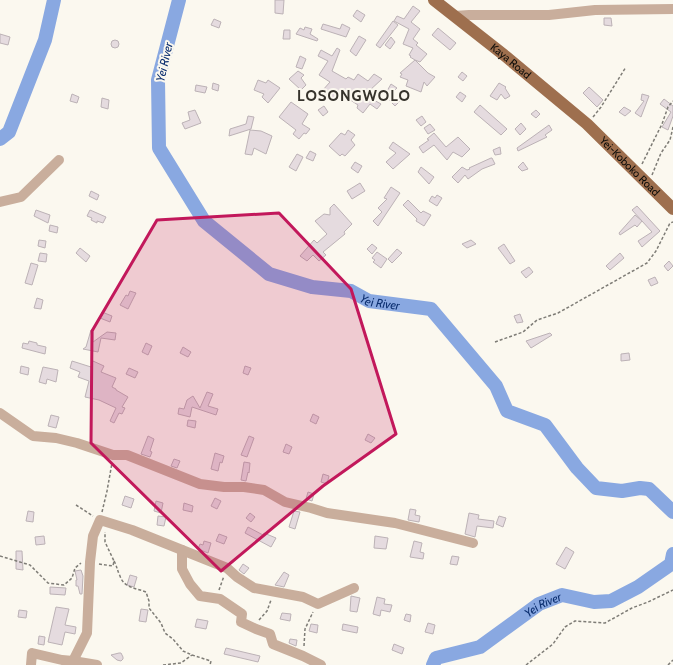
<svg xmlns="http://www.w3.org/2000/svg" width="673" height="665" viewBox="0 0 673 665" font-family="Cabin,sans-serif">
  <rect width="100%" height="100%" fill="#fbf8ef"/>
  <g fill="none" stroke-linecap="round" stroke-linejoin="round">
    <g stroke="#89a8e1" stroke-width="14">
      <path id="s1" d="M179,0l-21,80 1,68 45,73 65,53 43,13 39,4 18,10 62,8 65,77 11,25 38,14 32,43 19,20 26,3 18,-3 9,1 24,23"/>
      <polyline points="0,139 9,132 45,40 54,0"/>
      <path id="s2" d="M433,665l3,-7 44,-11 59,-43 23,-9 32,7 17,-1 27,-14 33,-23 2,-10"/>
    </g>
  </g>
  <g fill="#e5dbdf" stroke="#bcb2b6">
    <polygon points="275,0 284,0 283,14 275,13"/>
    <polygon points="413,6 420,11 411,22 420,29 413,39 418,43 416,45 427,54 420,62 415,60 428,73 435,77 427,86 424,82 421,92 406,86 408,80 400,77 402,74 400,73 415,60 410,57 411,56 409,55 413,48 403,44 409,29 394,21 397,16 404,19"/>
    <polygon points="357,10 365,15 361,22 353,16"/>
    <polygon points="604,18 611,18 612,26 604,25"/>
    <polygon points="214,19 221,22 219,28 211,25"/>
    <polygon points="393,21 398,25 380,48 376,45"/>
    <polygon points="323,24 340,29 342,24 350,28 346,37 321,29"/>
    <polygon points="305,27 312,29 310,34 318,39 317,41 296,34 300,28 304,30"/>
    <polygon points="438,28 456,43 450,50 432,35"/>
    <polygon points="284,30 290,30 290,39 283,39"/>
    <polygon points="0,34 10,37 8,45 0,43"/>
    <polygon points="359,36 366,40 356,56 350,51"/>
    <polygon points="391,37 395,42 390,49 385,45"/>
    <circle cx="115" cy="44" r="4"/>
    <polygon points="337,48 340,50 332,71 346,79 348,77 354,80 358,74 368,81 374,74 382,79 369,91 375,94 372,99 381,104 377,109 370,104 363,113 357,108 358,105 341,94 335,102 322,91 330,82 319,75 328,61 318,56 321,50 332,56"/>
    <polygon points="300,56 306,59 302,69 296,67"/>
    <polygon points="298,71 304,75 301,78 306,85 301,90 289,79"/>
    <polygon points="462,72 467,76 463,81 458,77"/>
    <polygon points="258,80 266,83 268,80 280,88 268,103 262,97 264,94 254,90"/>
    <polygon points="213,83 219,85 218,91 212,89"/>
    <polygon points="499,83 506,87 505,88 510,96 505,99 501,94 497,100 490,96"/>
    <polygon points="391,84 397,88 391,94 387,91"/>
    <polygon points="196,85 207,87 205,93 195,91"/>
    <polygon points="589,87 603,100 597,107 583,93"/>
    <polygon points="460,92 466,96 462,102 456,97"/>
    <polygon points="72,94 79,97 77,103 70,101"/>
    <polygon points="642,94 649,96 641,117 635,113 644,101 641,100"/>
    <polygon points="386,97 401,100 395,106"/>
    <polygon points="102,98 109,100 108,109 101,107"/>
    <polygon points="664,99 673,106 673,116 668,130 662,127 671,112 660,104"/>
    <polygon points="291,102 308,114 302,124 310,129 306,134 304,133 299,139 293,134 296,130 279,117"/>
    <polygon points="480,105 507,129 501,135 474,112"/>
    <polygon points="324,106 328,112 323,116 318,110"/>
    <polygon points="624,107 631,111 625,116 619,112"/>
    <polygon points="195,110 201,123 185,129 182,123 190,120 188,112"/>
    <polygon points="536,110 540,114 536,118 531,114"/>
    <polygon points="248,116 254,117 251,129 229,136 230,129 246,124"/>
    <polygon points="422,116 426,122 421,126 416,120"/>
    <polygon points="521,123 526,129 520,135 515,129"/>
    <polygon points="430,124 435,130 428,134 424,128"/>
    <polygon points="549,125 552,130 545,135 547,137 518,151 517,148"/>
    <polygon points="250,130 261,131 272,136 266,154 254,148 252,155 245,154"/>
    <polygon points="348,130 355,135 351,140 355,145 345,156 342,154 340,156 329,146 341,133 345,135"/>
    <polygon points="434,133 446,147 458,137 470,149 462,157 453,152 447,160 434,145 423,153 419,147 429,140 427,139"/>
    <polygon points="393,142 410,154 393,169 386,162 396,153 389,148"/>
    <polygon points="500,147 501,154 495,155 493,150"/>
    <polygon points="310,151 316,154 313,161 306,158"/>
    <polygon points="297,154 303,157 296,171 289,167"/>
    <polygon points="491,158 492,158 495,164 482,169 468,179 465,175 458,183 452,177 462,167 467,170 470,169 469,168"/>
    <polygon points="355,162 362,166 358,173 351,168"/>
    <polygon points="523,162 528,169 522,171 518,167"/>
    <polygon points="421,167 434,177 429,184 418,172"/>
    <polygon points="360,183 365,191 352,199 347,191"/>
    <polygon points="391,187 400,193 378,226 373,221 382,212 378,208 387,199 384,198"/>
    <polygon points="91,191 99,195 97,200 89,196"/>
    <polygon points="437,195 442,198 437,206 429,201 432,196 435,198"/>
    <polygon points="408,200 421,213 423,211 431,215 424,226 416,221 417,219 403,205"/>
    <polygon points="334,204 352,224 344,232 345,234 323,252 326,255 319,261 313,255 307,261 300,256 314,240 317,243 327,234 315,221 324,214 330,215 330,208"/>
    <polygon points="637,206 660,231 642,247 638,241 652,232 632,210"/>
    <polygon points="36,210 50,215 48,223 34,216"/>
    <polygon points="90,210 106,217 103,223 97,221 97,223 91,220 92,218 87,216"/>
    <polygon points="635,215 642,221 637,227 635,225 620,235 619,233"/>
    <polygon points="50,225 58,227 57,233 49,231"/>
    <polygon points="39,240 46,241 45,248 38,246"/>
    <polygon points="471,240 476,244 467,248 462,244"/>
    <polygon points="372,244 377,248 372,254 367,249"/>
    <polygon points="504,244 515,261 510,264 498,248"/>
    <polygon points="80,248 90,256 86,262 76,253"/>
    <polygon points="397,249 402,253 392,263 388,259"/>
    <polygon points="377,252 387,259 381,268 373,262 375,260 372,258"/>
    <polygon points="40,253 47,254 46,262 38,261"/>
    <polygon points="620,253 624,258 610,270 606,266"/>
    <polygon points="669,261 673,266 668,271 664,266"/>
    <polygon points="31,263 38,265 32,285 25,283"/>
    <polygon points="529,267 533,272 526,278 521,272"/>
    <polygon points="655,277 658,283 651,286 648,280"/>
    <polygon points="130,291 136,293 128,309 120,305 126,295 128,296"/>
    <polygon points="37,298 43,300 41,309 34,308"/>
    <polygon points="102,312 112,316 110,322 100,318"/>
    <polygon points="520,314 523,322 517,323 514,316"/>
    <polygon points="91,330 93,330 93,342 107,332 116,333 115,340 101,338 98,352 83,349 86,347"/>
    <polygon points="550,333 552,335 531,348 526,341"/>
    <polygon points="29,341 37,343 37,345 46,347 45,354 22,348 23,343 28,344"/>
    <polygon points="146,343 152,346 148,355 142,352"/>
    <polygon points="183,347 191,352 188,357 180,353"/>
    <polygon points="629,353 630,360 621,361 621,354"/>
    <polygon points="72,361 91,367 93,361 104,366 101,372 116,378 112,387 116,389 116,390 128,397 122,407 125,408 122,414 119,413 114,423 110,421 116,408 99,400 85,397 89,381 78,377 80,372 70,368"/>
    <polygon points="21,366 29,368 28,375 20,373"/>
    <polygon points="245,366 251,368 248,375 243,373"/>
    <polygon points="43,367 58,370 56,382 47,379 46,384 39,382"/>
    <polygon points="129,368 138,372 135,378 126,374"/>
    <polygon points="207,392 213,394 208,406 218,409 216,415 192,407 190,417 178,414 179,408 184,409 187,400 193,396 200,408"/>
    <polygon points="313,414 319,417 316,424 310,421"/>
    <polygon points="51,415 59,417 56,428 48,426"/>
    <polygon points="188,420 196,421 195,428 187,426"/>
    <polygon points="368,434 375,438 371,443 365,440"/>
    <polygon points="148,436 154,439 150,451 152,452 150,457 141,454"/>
    <polygon points="249,436 254,438 247,457 241,455"/>
    <polygon points="286,444 292,447 289,454 283,452"/>
    <polygon points="215,453 224,456 222,463 220,462 218,471 211,469"/>
    <polygon points="174,459 180,461 177,468 171,466"/>
    <polygon points="244,462 250,463 249,473 248,472 246,481 241,480"/>
    <polygon points="323,474 329,476 327,484 321,482"/>
    <polygon points="308,492 314,494 312,501 306,499"/>
    <polygon points="125,496 134,499 131,508 122,505"/>
    <polygon points="215,498 221,501 217,509 211,506"/>
    <polygon points="156,501 163,503 161,513 154,511"/>
    <polygon points="184,503 193,506 192,512 183,510"/>
    <polygon points="410,509 416,510 415,515 420,516 419,522 408,520"/>
    <polygon points="28,511 34,512 33,522 26,521"/>
    <polygon points="294,511 300,512 295,529 289,527"/>
    <polygon points="250,513 255,517 251,522 246,518"/>
    <polygon points="469,513 479,515 478,519 494,521 493,528 477,526 475,537 465,534"/>
    <polygon points="158,516 166,517 164,526 157,525"/>
    <polygon points="499,516 506,518 503,527 496,524"/>
    <polygon points="248,527 263,535 264,533 276,538 271,547 245,533"/>
    <polygon points="219,534 227,537 224,544 216,541"/>
    <polygon points="44,536 45,544 36,545 35,537"/>
    <polygon points="375,536 388,538 386,549 374,548"/>
    <polygon points="204,541 211,543 208,553 198,549 200,544 203,545"/>
    <polygon points="414,541 422,543 420,552 424,553 423,559 410,557"/>
    <polygon points="566,547 574,552 565,569 556,564"/>
    <polygon points="16,551 22,551 23,570 16,569"/>
    <polygon points="452,556 459,557 457,565 450,564"/>
    <polygon points="243,564 249,568 244,574 239,570"/>
    <polygon points="81,570 83,576 82,594 80,594 78,586 76,586 76,580 77,580 75,571"/>
    <polygon points="284,572 289,575 284,587 275,585"/>
    <polygon points="130,575 137,577 134,587 127,585"/>
    <polygon points="50,587 66,588 65,595 50,594"/>
    <polygon points="351,596 360,598 357,612 350,611"/>
    <polygon points="377,597 385,599 384,604 392,605 390,612 381,610 380,616 373,614"/>
    <polygon points="56,607 69,609 65,625 76,627 75,634 65,632 62,645 48,642"/>
    <polygon points="141,609 148,610 146,622 139,621"/>
    <polygon points="19,610 27,611 26,618 18,617"/>
    <polygon points="282,613 291,614 290,621 280,619"/>
    <polygon points="406,614 411,615 410,622 404,620"/>
    <polygon points="197,619 208,621 206,629 195,627"/>
    <polygon points="428,623 435,625 433,634 425,632"/>
    <polygon points="311,624 318,625 317,633 309,631"/>
    <polygon points="343,624 358,627 357,633 342,630"/>
    <polygon points="39,636 45,637 44,645 38,644"/>
    <polygon points="290,639 297,640 296,646 289,643"/>
    <polygon points="394,644 404,648 402,654 392,650"/>
    <polygon points="226,648 260,656 258,662 224,654"/>
    <polygon points="119,653 121,653 123,657 123,659 121,661 117,660 111,655"/>
  </g>
  <g fill="none" stroke-linecap="round" stroke-linejoin="round">
    <g stroke="#7e7c76" stroke-width="1.5" stroke-dasharray="3 2" stroke-linecap="butt">
      <polyline points="593,117 601,107 626,67"/>
      <polyline points="642,164 662,124 668,107 673,101"/>
      <polyline points="652,175 661,153 670,140 673,127"/>
      <polyline points="495,342 523,332 537,320 558,313 647,263 656,251 670,223 673,222"/>
      <polyline points="76,505 93,516"/>
      <polyline points="102,512 107,491 112,463"/>
      <polyline points="0,556 30,565 48,583 64,585 72,578 75,568 81,563"/>
      <path d="M114,561c3,5 3,9 6,15 4,12 16,12 26,16l3,9v7l12,15 4,10 8,6 10,12 9,4 19,6 -1,4"/>
      <polyline points="99,564 113,566 114,561 105,542 105,532"/>
      <polyline points="219,590 224,576"/>
      <polyline points="259,620 267,611 271,600"/>
      <polyline points="304,646 305,629 313,612"/>
      <polyline points="163,665 181,663 192,655"/>
      <polyline points="526,665 553,644 565,627 575,621 605,623 632,608 648,602 673,590"/>
      <polyline points="668,665 673,660"/>
    </g>
    <g stroke="#c9ae9c" stroke-width="10">
      <polyline points="454,16 469,15 549,15 595,10 673,9"/>
      <polyline points="0,202 21,197 59,160"/>
      <polyline points="0,413 33,436 56,438 77,443 113,455 127,455 200,484 224,487 244,487 264,490 285,502 311,508 327,513 395,523 473,543"/>
      <polyline points="182,550 182,569 190,584 200,596 220,599 242,614 241,622 256,629 270,634 273,644 303,656 321,665"/>
      <polyline points="31,665 32,653 62,660 73,661 97,665"/>
      <polyline points="73,665 73,661 87,633 90,562 93,536 100,520 132,530 227,568 237,577 254,588 303,597 318,604 354,588"/>
    </g>
    <path stroke="#9e6f4e" stroke-width="12" id="s3" d="M434,0l70,55 83,69 86,85"/>
  </g>
  <path fill="#c2185b" fill-opacity="0.2" stroke="#c2185b" stroke-width="3" stroke-linejoin="round" d="M279,213l72,76 45,145 -73,52 -102,85 -130,-128 1,-112 65,-111z"/>
  <g text-anchor="middle" dominant-baseline="central" stroke-width="4" stroke-linejoin="round" paint-order="stroke">
    <g font-size="11" fill="#0e0d0a" stroke="#fbf8ef">
      <text stroke="none"><textPath href="#s3" startOffset="98">Kaya Road</textPath></text>
      <text stroke="none"><textPath href="#s3" startOffset="257">Yei-Koboko Road</textPath></text>
    </g>
    <g font-size="12" font-style="italic" fill="#0c2f70" stroke="#fbf8ef">
      <text transform="translate(164 62) rotate(-77)">Yei River</text>
      <text stroke="none"><textPath href="#s1" startOffset="436">Yei River</textPath></text>
      <text stroke="none"><textPath href="#s2" startOffset="129">Yei River</textPath></text>
    </g>
    <g font-size="15" font-weight="bold" letter-spacing="1" fill="#36332c" stroke="#fbf8ef">
      <text x="354" y="96">LOSONGWOLO</text>
    </g>
  </g>
</svg>
